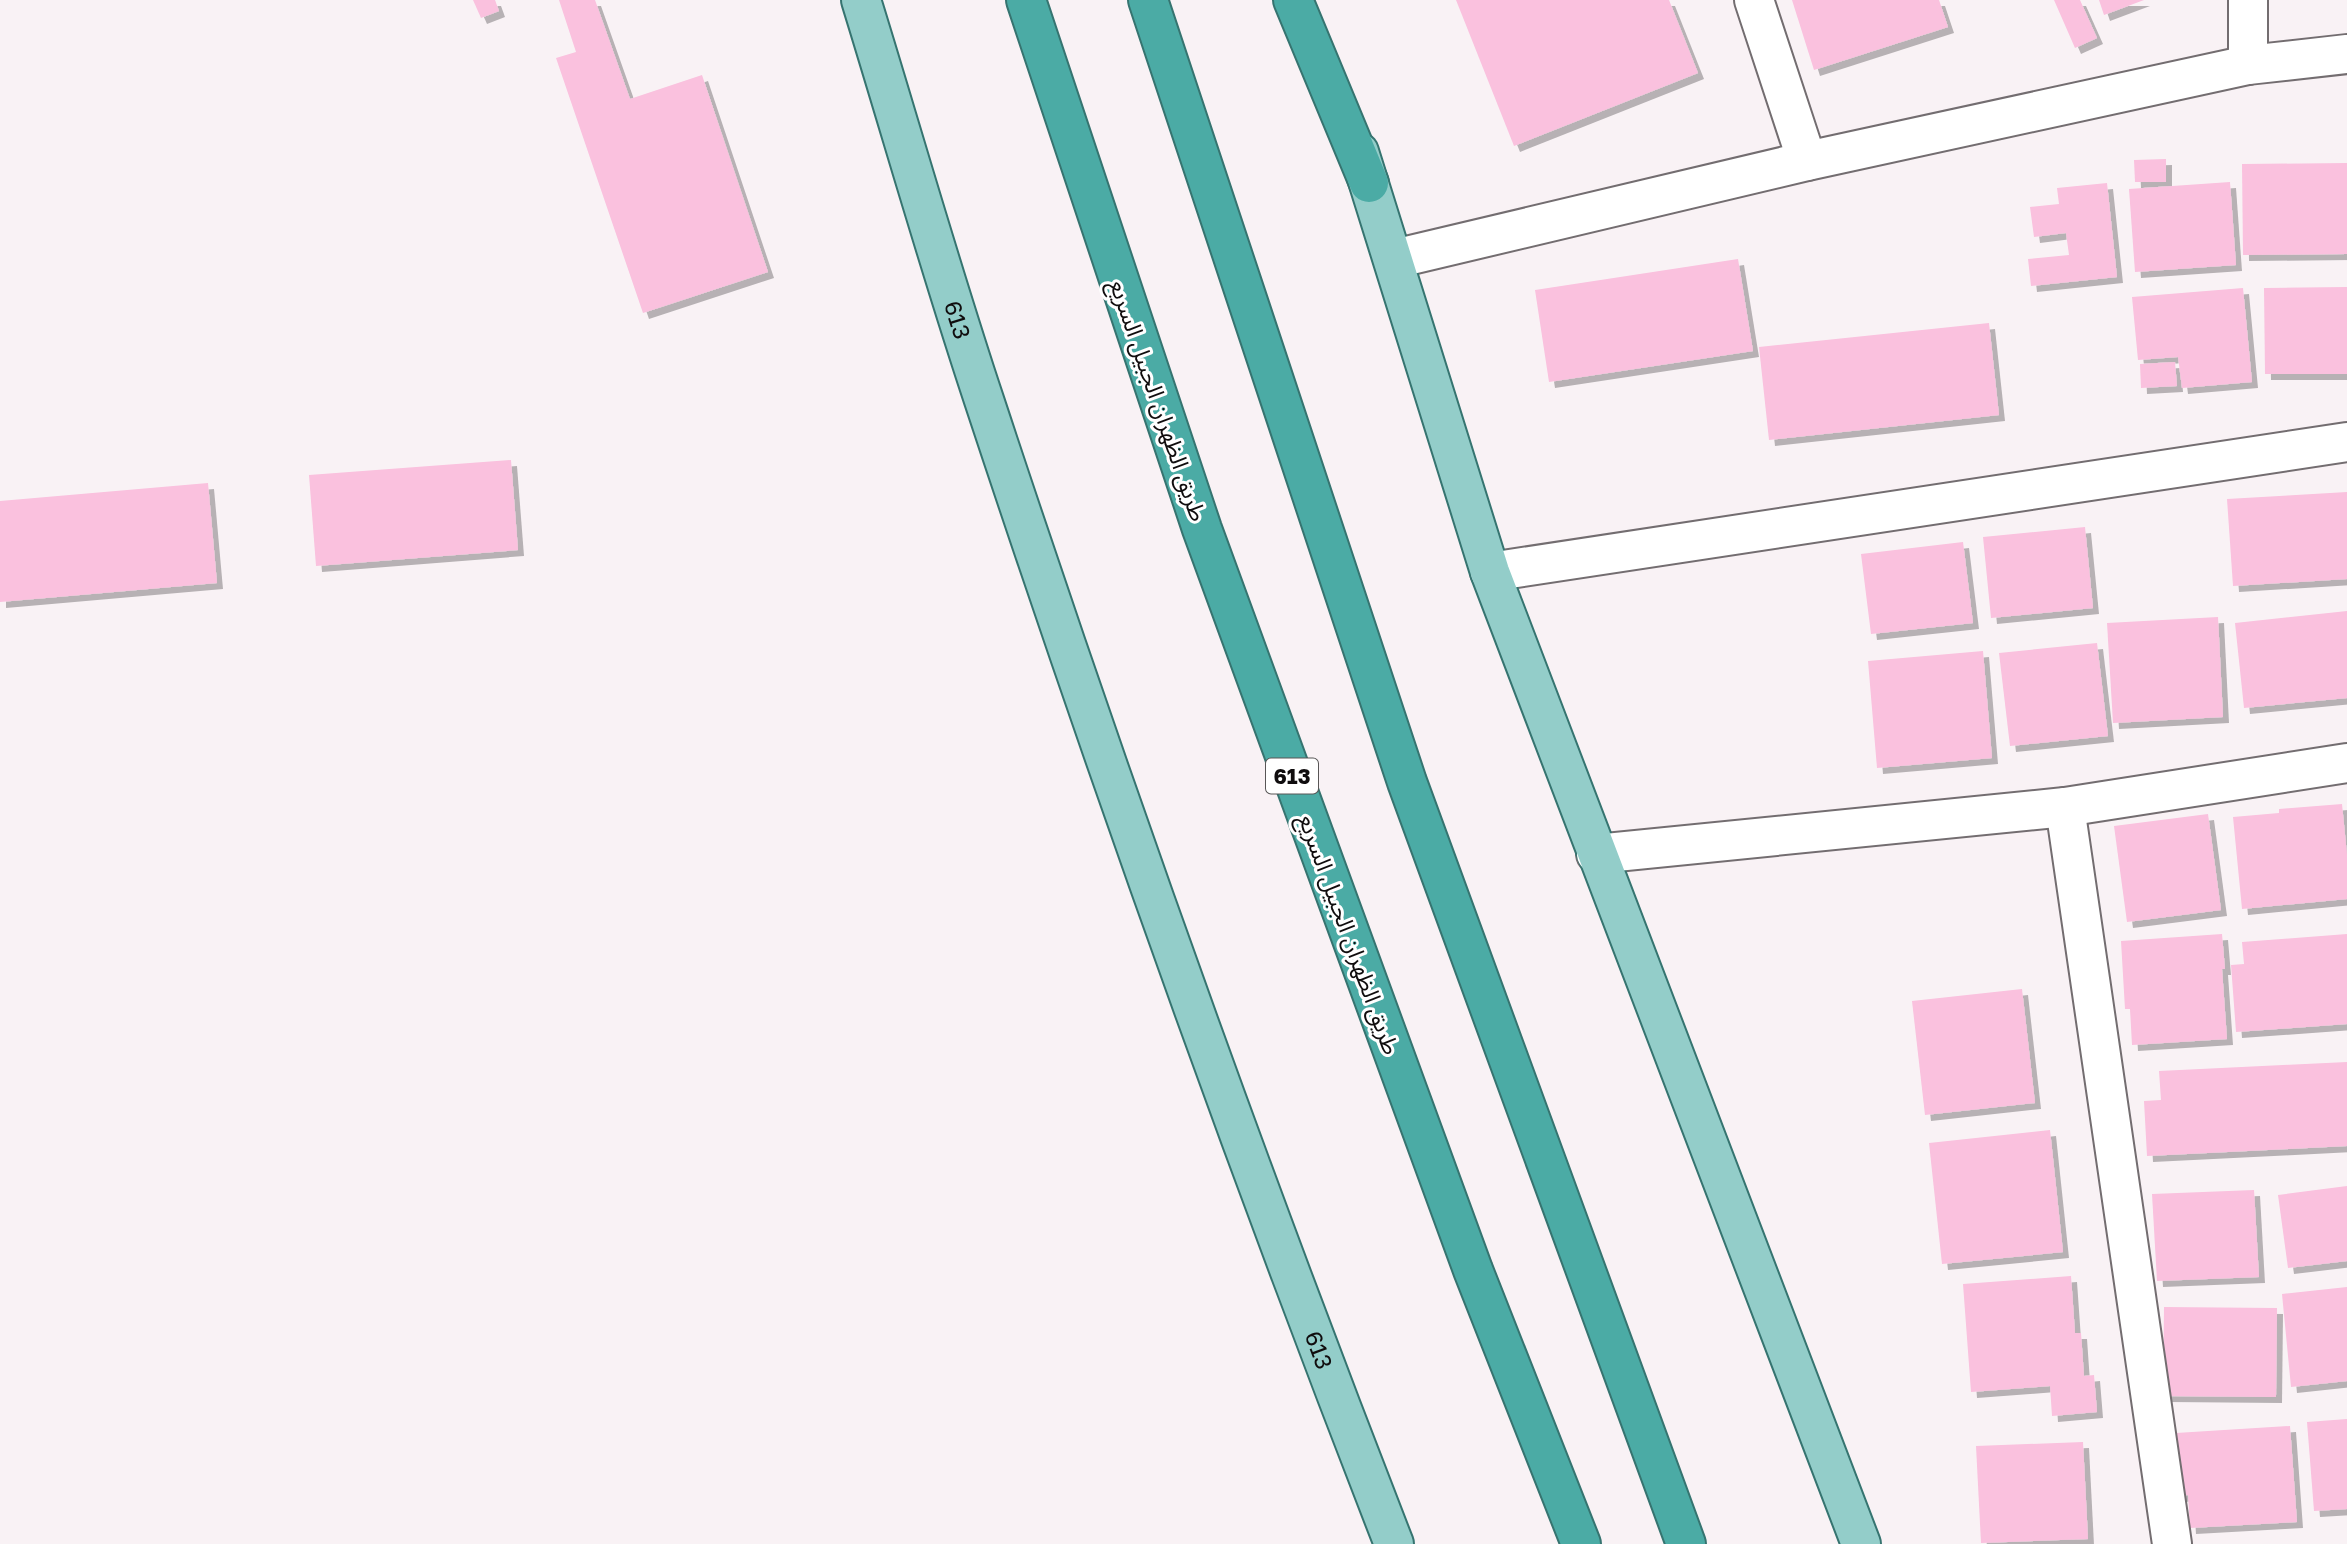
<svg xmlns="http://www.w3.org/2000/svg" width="2347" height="1544" viewBox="0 0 2347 1544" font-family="'Golos Text','Noto Sans Arabic',sans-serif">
  <defs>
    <filter id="shadow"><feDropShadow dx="6" dy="6" stdDeviation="0" flood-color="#0004"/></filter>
  </defs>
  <rect width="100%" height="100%" fill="#f9f2f5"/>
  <g fill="#fac1de" filter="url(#shadow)">
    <polygon points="473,0 495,0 499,11 481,18"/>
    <polygon points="559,0 595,0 630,99 702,75 768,272 643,313 556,58 576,52"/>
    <polygon points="1456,0 1669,0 1698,73 1514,146"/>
    <polygon points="1792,0 1939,0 1948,27 1814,70"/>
    <polygon points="2054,0 2080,0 2097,38 2075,48"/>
    <polygon points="2099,0 2144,0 2104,15"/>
    <polygon points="2166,159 2166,182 2135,182 2134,160"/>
    <polygon points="2347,163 2347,254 2243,255 2242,164"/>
    <polygon points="2230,182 2236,265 2135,272 2129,189"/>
    <polygon points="2107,183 2117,277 2031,286 2028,259 2069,255 2066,233 2034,237 2030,207 2059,204 2057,188"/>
    <polygon points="1738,259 1753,351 1549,382 1535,290"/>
    <polygon points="2347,287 2347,374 2265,374 2264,288"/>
    <polygon points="2243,288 2252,382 2182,388 2178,357 2138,360 2132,297"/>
    <polygon points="1989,323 1999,415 1769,440 1759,347"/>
    <polygon points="2175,362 2177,386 2141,388 2140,364"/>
    <polygon points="511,460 518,550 316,566 309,475"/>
    <polygon points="208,483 217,583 0,602 0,501"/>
    <polygon points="2347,492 2347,579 2233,586 2227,499"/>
    <polygon points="2085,527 2093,608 1991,618 1983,537"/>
    <polygon points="1963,542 1973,623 1871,634 1861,554"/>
    <polygon points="2347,611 2347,698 2244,708 2235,623"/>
    <polygon points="2218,617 2223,717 2113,723 2107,623"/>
    <polygon points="2097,643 2108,736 2010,746 1999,653"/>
    <polygon points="1983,651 1992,758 1877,768 1868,661"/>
    <polygon points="2342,804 2347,855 2347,899 2242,909 2233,817 2279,813 2279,809"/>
    <polygon points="2208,814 2221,910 2127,922 2114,826"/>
    <polygon points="2222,934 2225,969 2222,969 2227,1039 2132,1045 2130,1009 2125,1009 2121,941"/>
    <polygon points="2347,934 2347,1024 2236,1032 2231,965 2244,964 2242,942"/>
    <polygon points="2022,989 2035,1103 1925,1115 1912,1001"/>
    <polygon points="2347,1062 2347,1146 2147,1156 2144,1101 2161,1100 2159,1071"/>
    <polygon points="2050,1130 2063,1252 1942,1264 1929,1143"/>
    <polygon points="2347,1186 2347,1261 2288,1268 2278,1195"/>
    <polygon points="2254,1190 2259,1277 2157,1281 2152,1194"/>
    <polygon points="2071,1276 2075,1333 2081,1333 2084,1376 2094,1375 2097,1412 2052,1416 2050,1386 1971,1392 1963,1284"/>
    <polygon points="2347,1287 2347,1381 2291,1387 2282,1294"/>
    <polygon points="2164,1307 2277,1308 2276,1397 2163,1396"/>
    <polygon points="2347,1419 2347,1509 2314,1511 2307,1422"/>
    <polygon points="2290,1426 2297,1522 2190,1528 2188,1495 2180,1496 2176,1433"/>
    <polygon points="2083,1442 2088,1539 1981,1543 1976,1446"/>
  </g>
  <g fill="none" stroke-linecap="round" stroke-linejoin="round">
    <defs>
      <g id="minor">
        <polyline points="1754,0 1807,161"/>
        <polyline points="2248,65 2248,0"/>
        <polyline points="1394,259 1807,161 2248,65 2347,54"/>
        <polyline points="1490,572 2347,442"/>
        <polyline points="2065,807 2172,1544"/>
        <polyline points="1596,854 2065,807 2347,763"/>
      </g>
      <g id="major">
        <path id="s1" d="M861,0c41,133 79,268 123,400 127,385 263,767 410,1144"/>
        <polyline points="1359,152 1490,572 1861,1544"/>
      </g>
      <g id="highway">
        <polyline points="1026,0 1202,529 1473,1270 1581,1544"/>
        <polyline points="1148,0 1407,782 1686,1544"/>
        <polyline points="1293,0 1369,183"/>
      </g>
    </defs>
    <use href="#minor" stroke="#736d70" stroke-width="42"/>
    <use href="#major" stroke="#367470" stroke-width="42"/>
    <use href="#highway" stroke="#367470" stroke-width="42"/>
    <use href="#minor" stroke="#fff" stroke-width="38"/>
    <use href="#major" stroke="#93cdc9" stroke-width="38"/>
    <use href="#highway" stroke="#4baba5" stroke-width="38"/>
  </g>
  <g text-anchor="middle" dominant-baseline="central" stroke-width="6" stroke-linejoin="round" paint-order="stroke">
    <rect fill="#fff" stroke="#585656" stroke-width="2" x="1266" y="758.5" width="52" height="35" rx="5"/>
    <g font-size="21" font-weight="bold" fill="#100d0e">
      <text x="1292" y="776">613</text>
    </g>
    <g font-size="23" fill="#100d0e" stroke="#fff">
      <text stroke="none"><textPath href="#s1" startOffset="334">613</textPath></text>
      <text transform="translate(1159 400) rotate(71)">طريق الظهران الجبيل السريع</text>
      <text transform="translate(1350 934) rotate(70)">طريق الظهران الجبيل السريع</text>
      <text stroke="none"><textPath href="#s1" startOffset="1426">613</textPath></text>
    </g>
  </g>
</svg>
